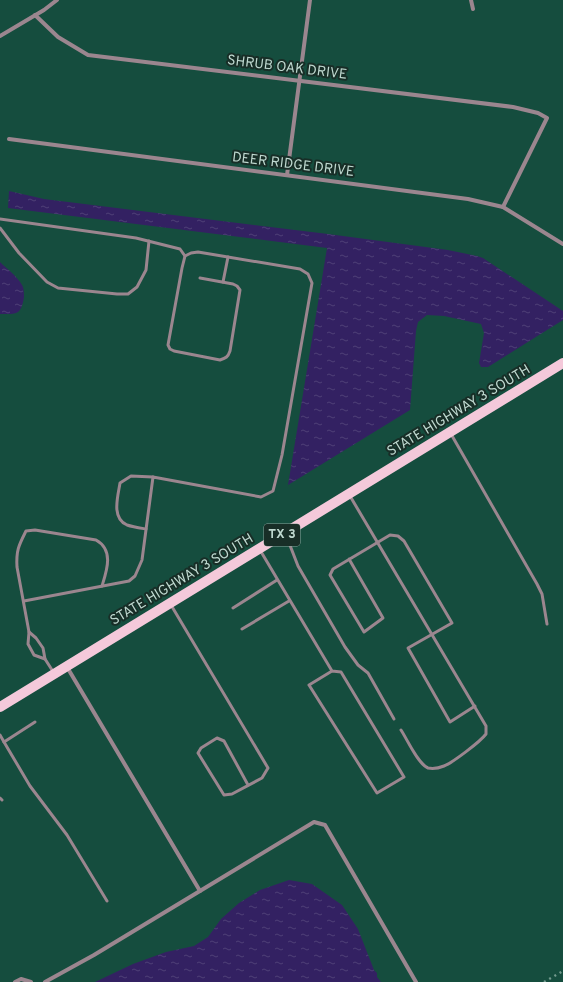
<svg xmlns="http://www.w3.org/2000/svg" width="563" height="982" viewBox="0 0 563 982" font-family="Overpass,sans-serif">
  <defs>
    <pattern id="water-ripples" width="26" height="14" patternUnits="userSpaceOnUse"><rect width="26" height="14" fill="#332162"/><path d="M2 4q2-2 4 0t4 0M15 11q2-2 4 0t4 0" fill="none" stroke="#4f4077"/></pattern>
  </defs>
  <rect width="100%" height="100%" fill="#154d3e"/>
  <g fill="url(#water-ripples)">
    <polygon points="9,191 44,199 328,234 448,250 477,256 483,258 563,311 563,320 488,367 481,367 479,363 484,333 481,324 444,316 427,315 418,322 416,331 410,410 288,485 327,248 8,208"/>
    <path d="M0,262c6,6 18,15 22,23 2,3 2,9 2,12 -3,19 -8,17 -24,17z"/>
    <polygon points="289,880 312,884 342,905 358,929 374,970 377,973 377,977 381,982 95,982 133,964 166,952 194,946 208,937 221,919 239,903 260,890"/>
  </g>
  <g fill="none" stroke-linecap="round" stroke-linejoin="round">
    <g stroke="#9b868f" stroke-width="3">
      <polyline points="0,219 136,238 180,249 185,256"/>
      <polyline points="0,228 19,253 47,282 58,288 117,294 128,294 137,287 146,270 149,241"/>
      <polyline points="223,282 228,257"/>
      <polyline points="451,434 537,584 542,594 547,624"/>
      <path d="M350,496l136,230v8c-6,8 -34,29 -42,32 -5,2 -11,3 -16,2 -10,-4 -21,-29 -27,-38"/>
      <path d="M146,529c-6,-1 -13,-2 -19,-4 -16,-7 -9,-29 -7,-42l11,-7 22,1"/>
      <polyline points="286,535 298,566 345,647 358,665 368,673 394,719"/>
      <polyline points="260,550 332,671 309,685 377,793 404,777 341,672 332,671"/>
      <polyline points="349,559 383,618 364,632 330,575 333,569 390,535 398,536 404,541 452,623 408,648 450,722 475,706"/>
      <path d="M24,601l105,-20 6,-5 7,-16 11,-83 108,20 12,-6 9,-36 30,-172 -4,-9 -8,-5 -102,-17 -7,1 -6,3 -3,12 -14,77 2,4 4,2 46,9c6,-2 8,-3 10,-9l10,-61 -3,-4 -4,-2 -33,-6"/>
      <polyline points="171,605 268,768 262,778 232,794 224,795 198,753 201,748 217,738 224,741 248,785"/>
      <polyline points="233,608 277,580"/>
      <polyline points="242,629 289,601"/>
      <polyline points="29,632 36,638 43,648 45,659 54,673"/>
      <path d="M45,659l-11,-4 -6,-11 1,-12 -12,-65c-1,-17 2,-22 9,-36l9,-1 61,10c18,10 11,30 6,46"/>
      <polyline points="0,735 4,742 35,722"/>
      <polyline points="4,742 30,786 67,835 107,901"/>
      <polyline points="0,798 2,800"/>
    </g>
    <g stroke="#9b868f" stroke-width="4">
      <polyline points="471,0 473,9"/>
      <polyline points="35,15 58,37 88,55 513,107 538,113 547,118 503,207"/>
      <polyline points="0,36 44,10 57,0"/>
      <polyline points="9,139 468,199 503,207 563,244"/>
      <polyline points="287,175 310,0"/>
      <polyline points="67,667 200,891"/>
      <polyline points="15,982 21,979 31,982"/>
      <polyline points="45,982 94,955 314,822 325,825 416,982"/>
    </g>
    <polyline stroke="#f4c9da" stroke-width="10" points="0,707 563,363"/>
    <polyline stroke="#739a8e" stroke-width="2.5" stroke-dasharray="2 4" stroke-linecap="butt" points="544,982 563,971"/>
  </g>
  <g text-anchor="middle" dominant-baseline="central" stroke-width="4" stroke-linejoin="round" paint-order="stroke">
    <rect fill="#182e27" stroke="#8ca59d" stroke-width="1" x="264" y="524" width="36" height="22" rx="3"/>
    <g font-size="13" font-weight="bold" fill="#bed8cf">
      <text x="282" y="535">TX 3</text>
    </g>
    <g font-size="14" fill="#bed8cf" stroke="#182e27">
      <text transform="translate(287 68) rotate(7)">SHRUB OAK DRIVE</text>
      <text transform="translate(293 165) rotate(7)">DEER RIDGE DRIVE</text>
      <text transform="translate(459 411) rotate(-31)">STATE HIGHWAY 3 SOUTH</text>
      <text transform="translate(182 580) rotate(-31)">STATE HIGHWAY 3 SOUTH</text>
    </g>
  </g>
</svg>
